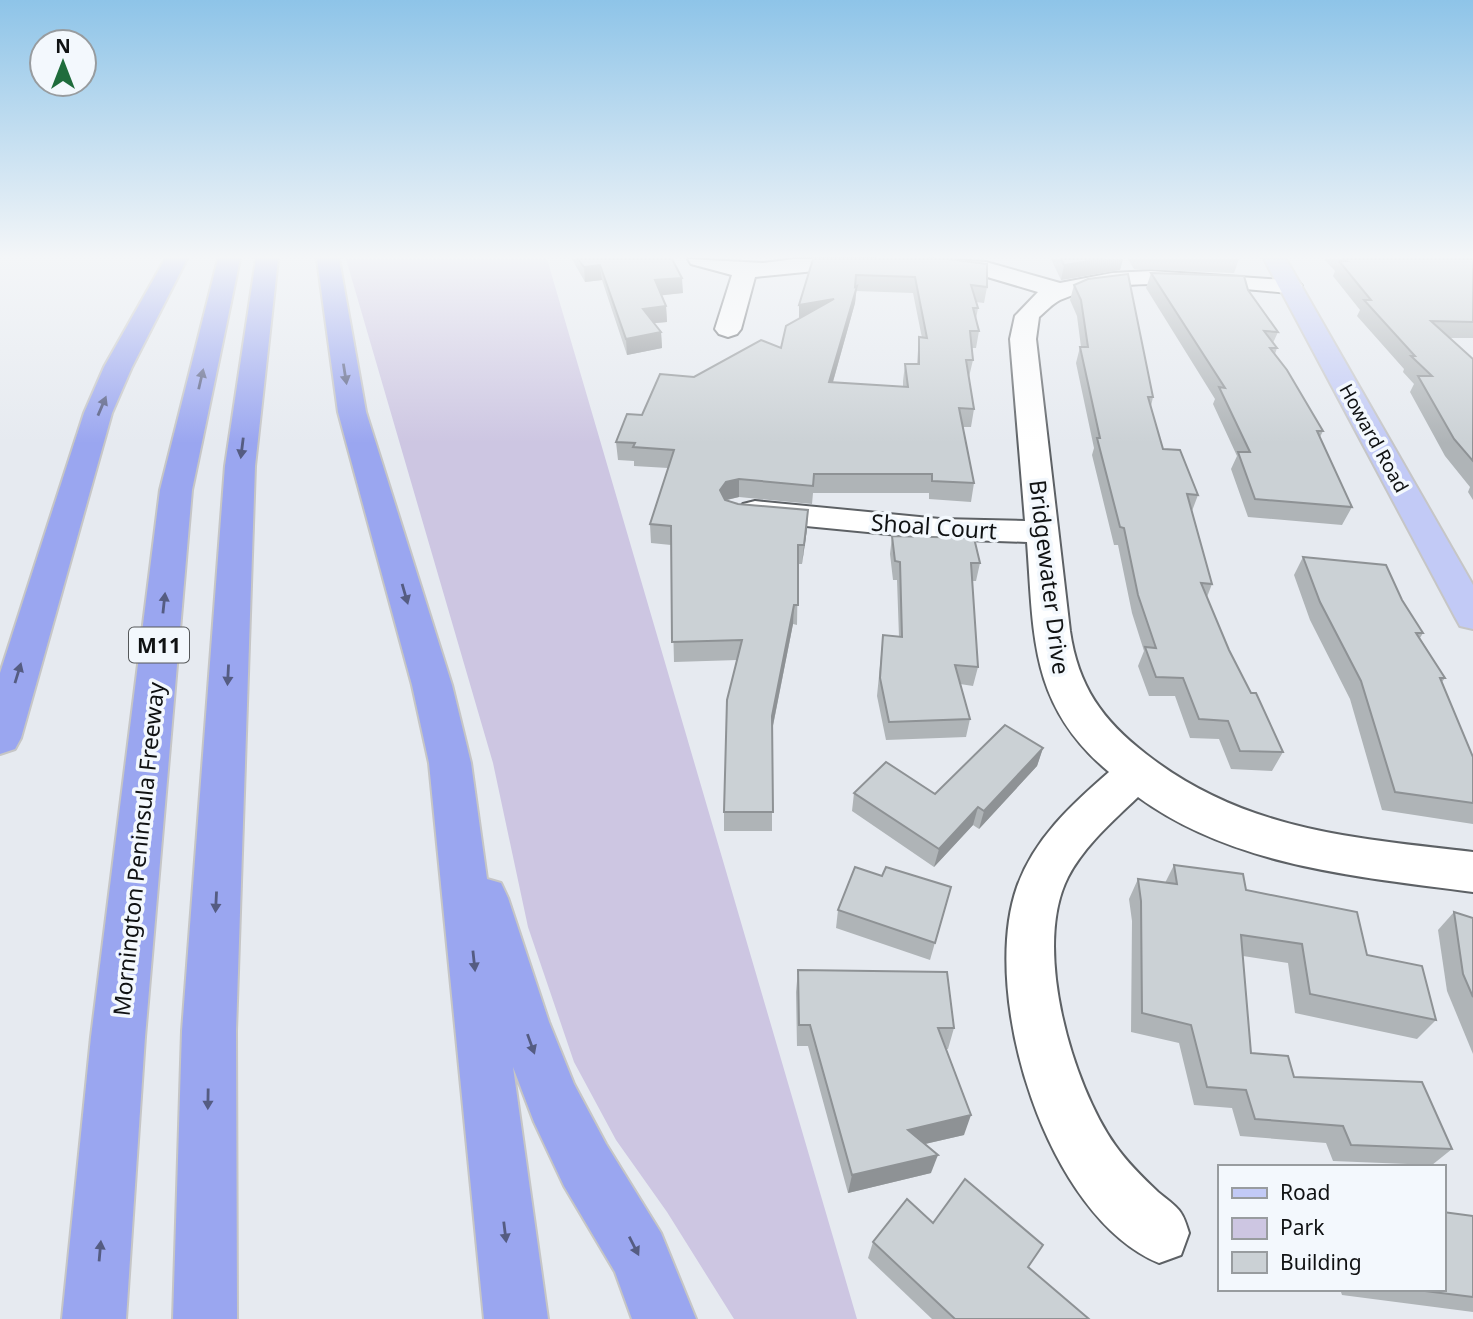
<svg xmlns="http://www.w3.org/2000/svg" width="1473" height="1319" viewBox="0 0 1473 1319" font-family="'Noto Sans',sans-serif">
  <rect width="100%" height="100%" fill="#e6eaf0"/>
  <polygon fill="#cdc6e2" points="346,259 547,259 857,1319 734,1319 667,1212 616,1140 574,1062 528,927 493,763"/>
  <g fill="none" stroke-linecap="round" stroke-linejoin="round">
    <defs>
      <g id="minor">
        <polygon points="688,259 763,263 795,259 876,259 873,264 865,266 755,277 741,329 737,334 728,337 719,334 715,329 732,275 691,264"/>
        <path d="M928,259l58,3 74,21 52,-10 39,-2 147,10 4,5 -4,5 -8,2c-66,-5 -170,-21 -230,7 -8,4 -15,12 -21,17l-3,22 34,292c8,55 32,89 76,123 98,77 208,84 327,98v40c-113,-15 -239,-25 -335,-95 -25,24 -53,48 -70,80 -36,70 4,207 47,268 12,17 27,32 43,47 7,6 18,13 23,21 4,6 6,14 8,20l-8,22 -22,8c-112,-46 -180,-267 -142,-376 17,-48 54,-82 92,-115 -80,-67 -75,-137 -82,-230l-87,-3 -185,-18 -12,-3 -4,-7 4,-7 12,-3 185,18 85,2 -15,-182 5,-23 23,-24 -54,-16 -56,-7 -4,-5z"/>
      </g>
      <polygon id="major" points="1264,259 1286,259 1473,585 1473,629 1460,626 1455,617"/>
      <g id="highway">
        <polygon points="165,259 187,259 132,367 112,413 21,738 15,749 0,754 0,673 84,413 104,367"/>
        <polygon points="218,259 240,259 192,490 145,1037 126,1319 62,1319 91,1037 160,490"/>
        <polygon points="256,259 278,259 255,466 236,1031 237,1319 173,1319 182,1031 225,466"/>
        <polygon points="317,259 339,259 366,412 452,685 471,763 487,879 501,883 508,898 549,1022 574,1084 606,1144 661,1233 696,1319 632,1319 615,1272 564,1186 534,1122 513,1067 548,1319 484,1319 429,763 412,685 338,412"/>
      </g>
    </defs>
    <use href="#minor" stroke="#5d6165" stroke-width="4"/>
    <use href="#major" stroke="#c6c6c6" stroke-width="4"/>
    <use href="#highway" stroke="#c6c6c6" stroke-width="4"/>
    <use href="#minor" fill="#fff" fill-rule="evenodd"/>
    <use href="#major" fill="#c2caf6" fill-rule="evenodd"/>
    <use href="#highway" fill="#9aa6f0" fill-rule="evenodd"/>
  </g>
  <g fill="#afb4b7" fill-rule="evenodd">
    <polygon points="572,259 672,259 683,293 661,295 666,306 667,322 654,323 661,332 662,348 627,355 602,280 585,282 573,261"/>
    <path d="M813,259l174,28 -3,16 -8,-1 2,6 -2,11 3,12 -3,17h-4l1,12 -4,17 5,32 -3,18h-8l11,56 -3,19 -42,-3v-6h-116l-1,11 -73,-7 -12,3 80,29 -5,35h-4l-1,61 -4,-1 -21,107v100h-48v-19l14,-152 -64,2 -3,-117 -20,-2 -1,-19 18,-56 -34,-2v-5l-16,-1 -2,-18 26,-27 52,-38 87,-29 18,-30v-13zM856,291l57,2 9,45 -3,-1 -2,27h-12l-2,17v6l-70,-5 22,-79z"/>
    <polygon points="1051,259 1123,259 1120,270 1061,280"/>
    <polygon points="1128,259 1239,259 1234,273 1134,269"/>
    <polygon points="1324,259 1473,259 1473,338 1449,338 1473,359 1473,500 1468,492 1470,487 1445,456 1410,392 1414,384 1403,372 1404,369 1357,316 1360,310 1333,276 1335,271"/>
    <polygon points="1151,273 1248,290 1278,332 1273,343 1277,348 1275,354 1323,431 1320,437 1352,507 1342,525 1248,517 1231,469 1237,456 1213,404 1215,399 1146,288"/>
    <polygon points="1074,285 1153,397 1151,406 1163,449 1198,495 1192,511 1212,584 1207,597 1229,650 1251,693 1283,752 1272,771 1231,769 1219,739 1190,738 1175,696 1149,696 1138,666 1144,651 1132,613 1118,545 1114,545 1092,455 1094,448 1076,363 1080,347 1081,347 1077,316 1070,300"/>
    <polygon points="892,536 980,563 976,581 972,581 978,667 973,686 960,684 970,719 966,737 886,740 877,696 883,635 899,637 897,580 893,580 890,554"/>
    <polygon points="1303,557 1402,600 1423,633 1420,638 1445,678 1442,682 1473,757 1473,824 1382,810 1350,699 1310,620 1294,575"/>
    <polygon points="1043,748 1037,766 979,829 973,825 934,867 852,811 854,793 935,794"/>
    <polygon points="1174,865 1246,890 1367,955 1436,1020 1417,1039 1295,1013 1288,963 1243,956 1251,1053 1294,1077 1452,1149 1432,1165 1333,1161 1326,1143 1240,1136 1232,1108 1194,1105 1179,1043 1131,1032 1132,921 1129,899 1138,879 1165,883"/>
    <polygon points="882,876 951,887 930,960 836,928 838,910"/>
    <polygon points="1454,912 1473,918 1473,1054 1447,991 1438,930"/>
    <polygon points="798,970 954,1028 948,1049 946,1049 964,1135 925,1144 931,1173 848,1193 808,1046 797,1046 796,992"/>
    <polygon points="1473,1216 1473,1312 1342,1295 1340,1289 1443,1289"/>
    <polygon points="933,1223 1028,1267 1089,1319 932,1319 868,1258 873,1242"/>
  </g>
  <g fill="#8e9295">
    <polygon points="1103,259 1123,259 1120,270 1061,280 1064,265"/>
    <polygon points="600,265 602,280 585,282 584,267"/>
    <polygon points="682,278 683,293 656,296 655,280"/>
    <polygon points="857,286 855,303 828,399 829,382"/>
    <polygon points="834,299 799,322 799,305"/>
    <polygon points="666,306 667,322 644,324 643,309"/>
    <polygon points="661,332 662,348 627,355 626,339"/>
    <polygon points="739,479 739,497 726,500 721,509 720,490 726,482"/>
    <polygon points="808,510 807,529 802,564 804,545"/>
    <polygon points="794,605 793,624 771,735 772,716"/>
    <polygon points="1043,748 1037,766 979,829 984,811"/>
    <polygon points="978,807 973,825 934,867 939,849"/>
    <polygon points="971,1115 964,1135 903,1149 908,1130"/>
    <polygon points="938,1155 931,1173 848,1193 852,1175"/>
  </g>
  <g fill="#cbd1d5" stroke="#8e9295" stroke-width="2" fill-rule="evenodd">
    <polygon points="578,259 672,259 682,278 655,280 666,306 643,309 661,332 626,339 600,265 584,267"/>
    <path d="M813,259h135l39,5v23l-16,-2 7,23h-5l6,23h-9l3,29h-7l8,49 -15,-1 15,75 -42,-2v-7h-118l-1,12 -74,-7 -13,3 -6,8 5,10 13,4 70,6 -4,35h-6v60h-4l-22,111 1,96h-49l3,-112 15,-60 -70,2 -1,-116 -21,-2 24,-74 -41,-3 2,-4 -19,-1 11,-28 15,1 18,-41 34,3 67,-37 20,8 5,-22 48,-27 -35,6zM856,275l59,2 12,61 -8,-1v27h-14l3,23 -79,-5 28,-96 -2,1z"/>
    <polygon points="1061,259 1103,259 1064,265"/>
    <polygon points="1344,259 1473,259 1473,322 1431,321 1473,359 1473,461 1454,439 1418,376 1432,376 1411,356 1415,356 1364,300 1371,300 1339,261 1347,261"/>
    <polygon points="1151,273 1244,276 1248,290 1278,332 1264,331 1277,348 1270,348 1287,370 1323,431 1317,431 1352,507 1255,499 1238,452 1250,452 1219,387 1225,388"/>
    <polygon points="1128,274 1153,397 1148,397 1163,449 1180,450 1198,495 1187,494 1212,584 1201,583 1229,650 1251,693 1256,693 1283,752 1240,751 1228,721 1199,719 1183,678 1156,677 1145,647 1156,648 1138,595 1124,528 1120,527 1097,438 1100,438 1080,347 1088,347 1081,300 1074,285 1088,279"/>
    <polygon points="892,536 974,538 980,563 971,563 978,667 955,665 970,719 889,722 880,678 883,635 902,637 900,562 895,561"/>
    <polygon points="1303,557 1386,565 1402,600 1423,633 1416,633 1445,678 1440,678 1473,757 1473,803 1395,792 1361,681 1320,602"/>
    <polygon points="1005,725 1043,748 984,811 978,807 939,849 854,793 886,762 935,794"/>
    <polygon points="1174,865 1243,874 1246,890 1357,912 1367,955 1422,966 1436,1020 1310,994 1302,944 1241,935 1251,1053 1288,1056 1294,1077 1422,1082 1452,1149 1351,1145 1343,1126 1255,1119 1246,1090 1207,1087 1191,1025 1142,1013 1141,901 1138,879 1177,884"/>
    <polygon points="855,867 882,876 886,867 951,887 935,943 838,910"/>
    <polygon points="1454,912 1473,918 1473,997 1463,974"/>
    <polygon points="798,970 947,972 954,1028 938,1028 971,1115 908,1130 938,1155 852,1175 810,1025 799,1025"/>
    <polygon points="965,1179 1043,1245 1028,1267 1089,1319 955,1319 873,1242 907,1199 933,1223"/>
    <polygon points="1443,1212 1473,1216 1473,1297 1409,1289 1443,1289"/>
  </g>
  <defs><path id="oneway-solid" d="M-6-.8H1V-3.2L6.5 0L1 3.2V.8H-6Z" transform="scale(1.75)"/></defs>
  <g fill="#555c82">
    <use href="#oneway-solid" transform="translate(345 374) rotate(81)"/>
    <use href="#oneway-solid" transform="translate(201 379) rotate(-77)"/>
    <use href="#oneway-solid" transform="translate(102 406) rotate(-67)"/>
    <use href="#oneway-solid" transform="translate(242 448) rotate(97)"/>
    <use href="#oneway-solid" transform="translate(405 594) rotate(74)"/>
    <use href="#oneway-solid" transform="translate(164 603) rotate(-84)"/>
    <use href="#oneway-solid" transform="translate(18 673) rotate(-73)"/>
    <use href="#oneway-solid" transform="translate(228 675) rotate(93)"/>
    <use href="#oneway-solid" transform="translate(216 902) rotate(93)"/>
    <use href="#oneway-solid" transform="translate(474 961) rotate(84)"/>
    <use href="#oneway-solid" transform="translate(531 1044) rotate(70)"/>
    <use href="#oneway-solid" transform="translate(208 1099) rotate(91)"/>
    <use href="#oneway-solid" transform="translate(505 1232) rotate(83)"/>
    <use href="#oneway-solid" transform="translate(634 1246) rotate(63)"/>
    <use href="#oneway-solid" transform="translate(100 1251) rotate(-85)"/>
  </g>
  <linearGradient id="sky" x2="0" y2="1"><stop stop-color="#8ec4e8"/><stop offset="0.58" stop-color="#f4f6f8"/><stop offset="1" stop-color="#f4f6f8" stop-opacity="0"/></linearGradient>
  <rect width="1473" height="443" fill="url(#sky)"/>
  <g text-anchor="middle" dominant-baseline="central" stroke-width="7" stroke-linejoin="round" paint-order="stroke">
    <g font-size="19" fill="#101213" stroke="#f3f8fd">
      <text transform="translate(1374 438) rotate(61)">Howard Road</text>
    </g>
    <rect fill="#f3f8fd" stroke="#545759" stroke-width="2" x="129" y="627.5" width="60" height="35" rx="5"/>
    <g font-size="21" font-weight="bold" fill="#101213">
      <text x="159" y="645">M11</text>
    </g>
    <g font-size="23" fill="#101213" stroke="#f3f8fd">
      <text transform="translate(934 526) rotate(4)">Shoal Court</text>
      <text transform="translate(1050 577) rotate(83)">Bridgewater Drive</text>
      <text transform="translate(138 849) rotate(-84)">Mornington Peninsula Freeway</text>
    </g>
  </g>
  <rect x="1218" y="1165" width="228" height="126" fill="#f3f8fd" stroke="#989c9f" stroke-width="2"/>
  <rect x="1232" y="1188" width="35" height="10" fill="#c2caf6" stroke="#989c9f" stroke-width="2"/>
  <text x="1280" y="1200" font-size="21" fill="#101213">Road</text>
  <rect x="1232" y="1218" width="35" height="21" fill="#cdc6e2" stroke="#989c9f" stroke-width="2"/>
  <text x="1280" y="1235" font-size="21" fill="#101213">Park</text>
  <rect x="1232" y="1252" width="35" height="21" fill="#cbd1d5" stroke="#989c9f" stroke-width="2"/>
  <text x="1280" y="1270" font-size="21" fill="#101213">Building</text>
  <g transform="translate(63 63)"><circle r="33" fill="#f3f8fd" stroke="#989c9f" stroke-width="2"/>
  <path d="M0-5L12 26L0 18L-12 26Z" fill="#1f6c3c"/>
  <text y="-10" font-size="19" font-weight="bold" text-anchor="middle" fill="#101213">N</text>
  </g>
</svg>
